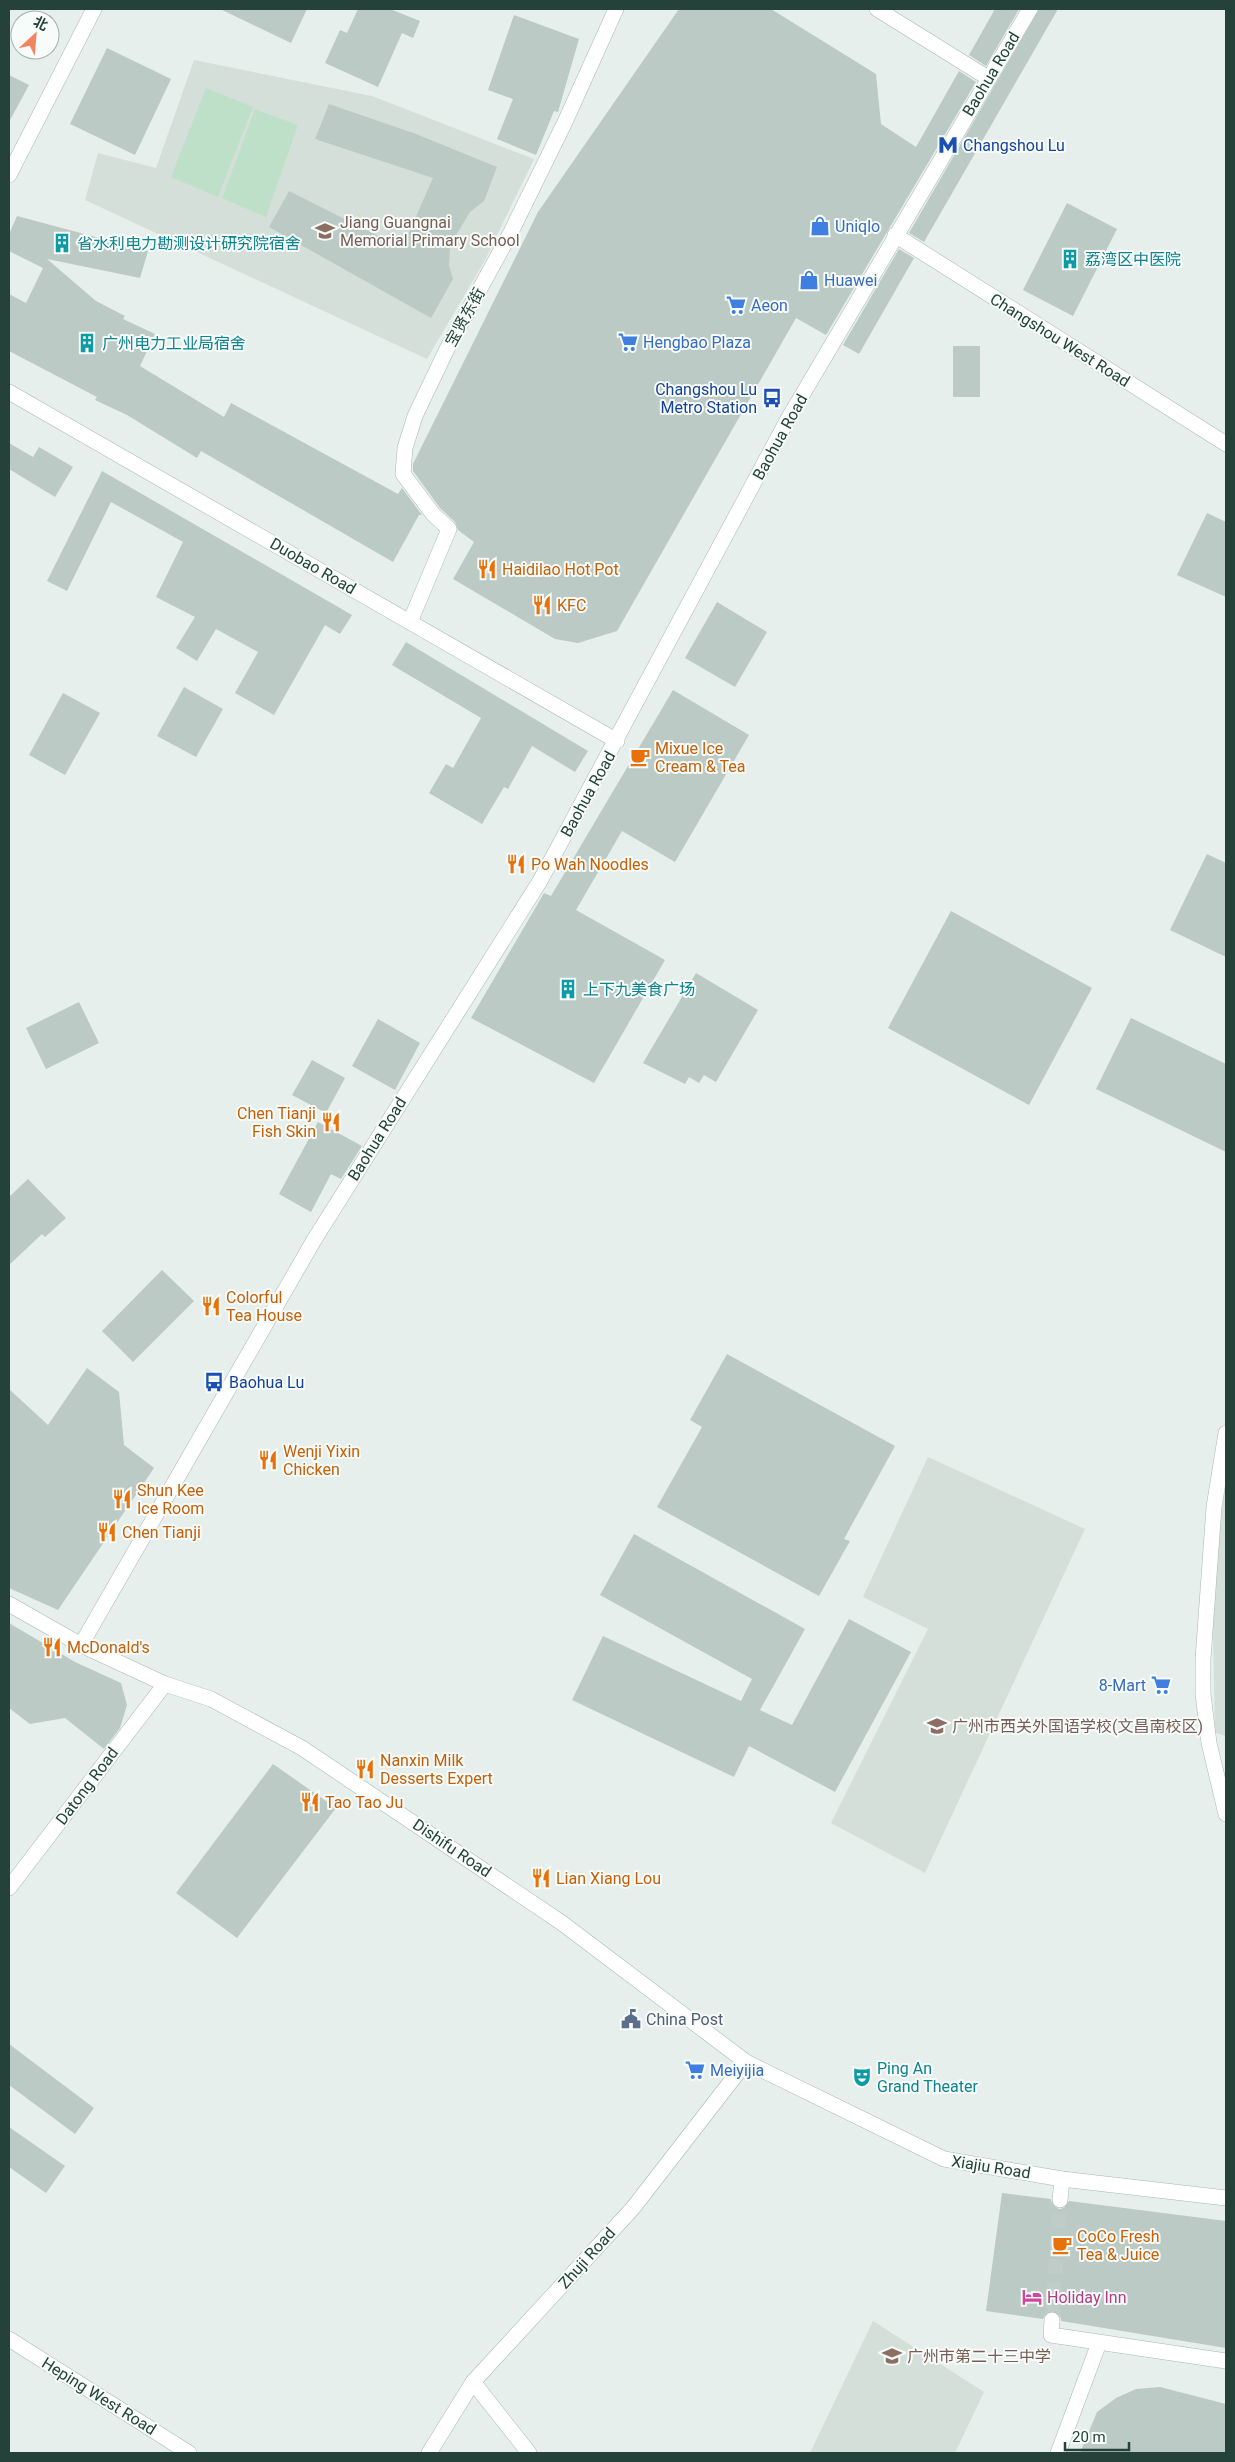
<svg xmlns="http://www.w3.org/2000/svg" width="1235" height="2462" viewBox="0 0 1235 2462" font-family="Roboto,'Noto Sans SC',sans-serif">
  <rect width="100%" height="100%" fill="#e6efeb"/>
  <g fill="#d4dfda">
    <polygon points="194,60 372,96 534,159 484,262 427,359 85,200 98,153 156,168"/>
    <polygon points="928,1457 1085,1529 925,1873 831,1823 928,1629 863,1597"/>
    <polygon points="1226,1480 1226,1736 1215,1733 1212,1585"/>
    <polygon points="873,2321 984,2392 955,2453 810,2453"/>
  </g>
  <g fill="#bfe0c8">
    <polygon points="206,88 253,107 218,197 171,177"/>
    <polygon points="255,109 298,125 266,217 222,198"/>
  </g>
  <g fill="#bbcac4">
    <polygon points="220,9 307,9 291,43"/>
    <polygon points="358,9 390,9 420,21 413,38 402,33 378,87 325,63 340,30 347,33"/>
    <polygon points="679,9 771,9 876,74 881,124 916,147 959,71 976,82 826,335 796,318 617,631 578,643 555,639 453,579 474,542 458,530 455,522 440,508 413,471 413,464 538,212"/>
    <polygon points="995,9 1019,9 986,66 969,55"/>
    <polygon points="1039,9 1058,9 924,242 909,233"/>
    <polygon points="514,15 579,39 558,112 554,111 536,155 497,139 513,99 488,90"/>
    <polygon points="107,48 171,79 135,155 70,124"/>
    <polygon points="9,75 29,85 9,122"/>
    <polygon points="329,104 416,134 497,167 484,201 470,212 455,237 450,249 449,265 453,279 431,318 269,227 289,191 402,248 433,178 315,139"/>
    <polygon points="1067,203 1117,229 1073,316 1023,290"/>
    <polygon points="17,216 148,251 140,278 47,259 96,301 125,316 123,319 155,334 140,366 224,417 231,403 398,494 402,488 422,515 419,515 393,562 201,451 197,458 127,415 95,400 97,397 9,351 9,294 26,303 43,268 9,251 9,234"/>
    <polygon points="899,249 914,258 859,354 843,345"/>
    <rect x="953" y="346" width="27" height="51"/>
    <polygon points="9,443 33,457 39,447 73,467 55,497 9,469"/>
    <polygon points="102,471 352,615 340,634 325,625 274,715 235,693 258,652 216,629 197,661 176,648 195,617 156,597 183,542 111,502 67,591 47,581"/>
    <polygon points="1207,513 1226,522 1226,597 1177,575"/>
    <polygon points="717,602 767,632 735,687 685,658"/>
    <polygon points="406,642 588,751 575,772 532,746 508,789 504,787 482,824 429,793 446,764 453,768 481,718 392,665"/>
    <polygon points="184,687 223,709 196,757 157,736"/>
    <polygon points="673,690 749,735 675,862 622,831 576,910 665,960 594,1083 471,1018 544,893 551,896"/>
    <polygon points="63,693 100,713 65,775 29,755"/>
    <polygon points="1207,854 1226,863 1226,957 1170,930"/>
    <polygon points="951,911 1092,988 1029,1105 888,1028"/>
    <polygon points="696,973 758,1010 716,1082 704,1075 699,1083 689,1077 685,1084 643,1063"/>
    <polygon points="79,1002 99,1043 46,1069 26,1028"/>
    <polygon points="1131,1018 1226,1064 1226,1152 1096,1089"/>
    <polygon points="378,1019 420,1043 395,1090 352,1066"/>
    <polygon points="312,1060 345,1078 326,1113 292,1095"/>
    <polygon points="318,1122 362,1146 341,1179 331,1174 311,1212 279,1194"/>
    <polygon points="28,1179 66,1218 45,1237 42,1234 9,1265 9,1197"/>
    <polygon points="162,1270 194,1301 133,1362 102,1331"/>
    <polygon points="727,1354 895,1446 844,1539 850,1541 819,1596 657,1507 702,1427 690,1420"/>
    <polygon points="87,1368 119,1392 124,1445 154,1468 58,1610 9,1588 9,1389 48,1425"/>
    <polygon points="634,1534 805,1629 760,1710 792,1725 849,1619 911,1652 835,1792 749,1746 734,1777 572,1700 603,1636 741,1701 752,1679 600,1595"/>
    <polygon points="9,1623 75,1662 121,1683 127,1705 120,1728 104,1749 65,1718 30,1724 9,1708"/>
    <polygon points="273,1764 336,1808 237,1938 176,1893"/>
    <polygon points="9,2044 94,2108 75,2134 9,2085"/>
    <polygon points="9,2127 65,2166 46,2193 9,2167"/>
    <polygon points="1002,2193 1051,2199 1052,2204 1059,2209 1064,2208 1069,2201 1226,2221 1226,2348 1061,2321 1060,2315 1053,2311 1047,2312 1043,2319 986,2311"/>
    <polygon points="1160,2387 1226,2404 1226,2453 1080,2453 1097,2412 1116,2398 1136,2389"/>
  </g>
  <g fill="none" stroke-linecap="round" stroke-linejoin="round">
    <polyline stroke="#bfccc8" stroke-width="15" stroke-dasharray="15 8" stroke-linecap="butt" points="1052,2320 1060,2200"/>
    <defs>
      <g id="minor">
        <polyline points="877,9 988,78"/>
        <polyline points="9,175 94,9"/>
        <polyline points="895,235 1226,444"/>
        <polyline points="9,392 617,741"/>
        <polyline points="410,622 449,529 433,514 403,474 405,448 415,416 447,349 511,232 565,122 616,9"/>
        <polyline points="1226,1433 1214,1507 1203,1659 1203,1694 1209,1743 1226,1814"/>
        <polyline points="9,1604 81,1645 165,1684 211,1699 302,1748 562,1923 746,2062 944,2159 1062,2179 1226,2198"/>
        <polyline points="81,1645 314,1240 540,881 788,419 1030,9"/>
        <polyline points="9,1888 165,1684"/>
        <polyline points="1060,2200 1062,2179"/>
        <polyline points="1052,2320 1051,2335 1226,2361"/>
        <polyline points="9,2339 189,2453"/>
        <polyline points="473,2382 529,2453"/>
        <polyline points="429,2453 473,2382 633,2208 746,2062"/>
        <polyline points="1058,2453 1099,2343"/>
      </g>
    </defs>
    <use href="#minor" stroke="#a8b8b2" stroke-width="16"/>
    <use href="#minor" stroke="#fff" stroke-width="15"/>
  </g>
  <defs>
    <symbol id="metro-bare" viewBox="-9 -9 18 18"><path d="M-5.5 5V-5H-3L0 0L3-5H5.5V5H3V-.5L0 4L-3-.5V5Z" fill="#1a4fb4" stroke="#f7fbf9" stroke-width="2.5" paint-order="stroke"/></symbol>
    <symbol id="shop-bare" viewBox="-9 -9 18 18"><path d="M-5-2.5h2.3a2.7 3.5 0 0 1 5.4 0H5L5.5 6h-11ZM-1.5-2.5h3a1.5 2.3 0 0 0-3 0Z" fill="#3f7fe0" stroke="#f7fbf9" stroke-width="2.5" paint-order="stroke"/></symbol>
    <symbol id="school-bare" viewBox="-9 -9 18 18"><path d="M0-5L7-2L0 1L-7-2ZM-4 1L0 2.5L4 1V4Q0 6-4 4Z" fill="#8d6e63" stroke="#f7fbf9" stroke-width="2.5" paint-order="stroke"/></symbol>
    <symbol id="building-bare" viewBox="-9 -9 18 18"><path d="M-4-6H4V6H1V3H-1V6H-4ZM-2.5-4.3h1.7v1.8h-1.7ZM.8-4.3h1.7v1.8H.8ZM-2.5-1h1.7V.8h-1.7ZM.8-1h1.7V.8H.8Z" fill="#0f9aa8" stroke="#f7fbf9" stroke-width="2.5" paint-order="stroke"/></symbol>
    <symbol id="supermarket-bare" viewBox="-9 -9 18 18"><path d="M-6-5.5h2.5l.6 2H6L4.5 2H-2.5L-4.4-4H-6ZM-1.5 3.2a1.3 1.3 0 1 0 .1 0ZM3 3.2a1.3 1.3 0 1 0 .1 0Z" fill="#3f7fe0" stroke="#f7fbf9" stroke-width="2.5" paint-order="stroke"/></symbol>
    <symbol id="bus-bare" viewBox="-9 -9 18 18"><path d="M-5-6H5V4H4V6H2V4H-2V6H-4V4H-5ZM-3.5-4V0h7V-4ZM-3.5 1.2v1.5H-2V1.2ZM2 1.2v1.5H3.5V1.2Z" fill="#1a4fb4" stroke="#f7fbf9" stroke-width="2.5" paint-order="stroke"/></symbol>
    <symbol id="restaurant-bare" viewBox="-9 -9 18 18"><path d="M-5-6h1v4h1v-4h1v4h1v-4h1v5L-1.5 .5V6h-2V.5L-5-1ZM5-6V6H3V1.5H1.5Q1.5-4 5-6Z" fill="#e8710a" stroke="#f7fbf9" stroke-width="2.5" paint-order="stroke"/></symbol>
    <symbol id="cafe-bare" viewBox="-9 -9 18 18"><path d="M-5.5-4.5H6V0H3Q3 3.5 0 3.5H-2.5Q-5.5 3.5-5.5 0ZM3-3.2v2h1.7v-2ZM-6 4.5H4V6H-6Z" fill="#e8710a" stroke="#f7fbf9" stroke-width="2.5" paint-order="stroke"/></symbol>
    <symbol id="civic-bare" viewBox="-9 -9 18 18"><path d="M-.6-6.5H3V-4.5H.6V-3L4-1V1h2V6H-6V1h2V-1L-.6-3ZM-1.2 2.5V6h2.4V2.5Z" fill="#5c6f8a" stroke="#f7fbf9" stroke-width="2.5" paint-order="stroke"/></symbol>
    <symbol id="theatre-bare" viewBox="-9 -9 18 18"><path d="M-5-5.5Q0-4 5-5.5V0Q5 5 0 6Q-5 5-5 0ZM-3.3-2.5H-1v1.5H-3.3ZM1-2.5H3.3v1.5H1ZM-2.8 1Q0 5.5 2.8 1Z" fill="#0f9aa8" stroke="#f7fbf9" stroke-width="2.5" paint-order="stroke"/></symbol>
    <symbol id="hotel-bare" viewBox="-9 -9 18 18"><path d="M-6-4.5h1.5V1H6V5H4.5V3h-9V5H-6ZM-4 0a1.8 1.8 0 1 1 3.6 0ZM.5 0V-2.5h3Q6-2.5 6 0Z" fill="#d1479c" stroke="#f7fbf9" stroke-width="2.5" paint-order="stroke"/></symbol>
  </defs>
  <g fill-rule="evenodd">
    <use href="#metro-bare" x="934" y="131" width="28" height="28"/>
    <use href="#shop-bare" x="806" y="212" width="28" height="28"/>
    <use href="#school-bare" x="311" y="217" width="28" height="28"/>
    <use href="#building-bare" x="48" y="229" width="28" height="28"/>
    <use href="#building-bare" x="1056" y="245" width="28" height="28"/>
    <use href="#shop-bare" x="795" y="266" width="28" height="28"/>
    <use href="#supermarket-bare" x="722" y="291" width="28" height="28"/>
    <use href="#supermarket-bare" x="614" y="328" width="28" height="28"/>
    <use href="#building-bare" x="73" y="329" width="28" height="28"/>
    <use href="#bus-bare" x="758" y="384" width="28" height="28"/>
    <use href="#restaurant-bare" x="473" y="555" width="28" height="28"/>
    <use href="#restaurant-bare" x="528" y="591" width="28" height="28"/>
    <use href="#cafe-bare" x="626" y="743" width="28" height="28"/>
    <use href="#restaurant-bare" x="502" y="850" width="28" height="28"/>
    <use href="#building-bare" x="554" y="975" width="28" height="28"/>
    <use href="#restaurant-bare" x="317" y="1108" width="28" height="28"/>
    <use href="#restaurant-bare" x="197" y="1292" width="28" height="28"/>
    <use href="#bus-bare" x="200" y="1368" width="28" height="28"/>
    <use href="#restaurant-bare" x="254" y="1446" width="28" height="28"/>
    <use href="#restaurant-bare" x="108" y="1485" width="28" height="28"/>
    <use href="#restaurant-bare" x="93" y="1518" width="28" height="28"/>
    <use href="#restaurant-bare" x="38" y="1633" width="28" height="28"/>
    <use href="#supermarket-bare" x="1147" y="1671" width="28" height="28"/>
    <use href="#school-bare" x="923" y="1712" width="28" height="28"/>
    <use href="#restaurant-bare" x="351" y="1755" width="28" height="28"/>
    <use href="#restaurant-bare" x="296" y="1788" width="28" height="28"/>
    <use href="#restaurant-bare" x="527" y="1864" width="28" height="28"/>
    <use href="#civic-bare" x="617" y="2005" width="28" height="28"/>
    <use href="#supermarket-bare" x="681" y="2056" width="28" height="28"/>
    <use href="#theatre-bare" x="848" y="2063" width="28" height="28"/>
    <use href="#cafe-bare" x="1048" y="2231" width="28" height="28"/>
    <use href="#hotel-bare" x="1018" y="2283" width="28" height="28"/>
    <use href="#school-bare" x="878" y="2342" width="28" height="28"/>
  </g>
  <g text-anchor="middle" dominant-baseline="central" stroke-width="4" stroke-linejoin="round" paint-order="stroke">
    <g font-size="16" fill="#24423a" stroke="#f7fbf9">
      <text transform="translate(991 74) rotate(-59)">Baohua Road</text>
      <text transform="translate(465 317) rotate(-61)">宝贤东街</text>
      <text transform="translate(1060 340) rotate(32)">Changshou West Road</text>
      <text transform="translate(780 437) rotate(-61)">Baohua Road</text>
      <text transform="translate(313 566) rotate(30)">Duobao Road</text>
      <text transform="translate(588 794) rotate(-61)">Baohua Road</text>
      <text transform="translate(377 1139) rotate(-58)">Baohua Road</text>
      <text transform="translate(87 1786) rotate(-53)">Datong Road</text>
      <text transform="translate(452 1848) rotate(34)">Dishifu Road</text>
      <text transform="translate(991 2167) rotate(9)">Xiajiu Road</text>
      <text transform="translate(587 2258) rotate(-48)">Zhuji Road</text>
      <text transform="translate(99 2396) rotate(32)">Heping West Road</text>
    </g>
    <g font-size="16" fill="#164399" stroke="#f7fbf9" text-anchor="start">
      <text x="963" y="145">Changshou Lu</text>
      <text x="757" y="389" text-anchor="end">Changshou Lu<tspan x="757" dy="18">Metro Station</tspan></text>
      <text x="229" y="1382">Baohua Lu</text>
    </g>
    <g font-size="16" fill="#785e54" stroke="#f7fbf9" text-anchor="start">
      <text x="340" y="222">Jiang Guangnai<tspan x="340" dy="18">Memorial Primary School</tspan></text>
      <text x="952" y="1726">广州市西关外国语学校(文昌南校区)</text>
      <text x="907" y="2356">广州市第二十三中学</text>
    </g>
    <g font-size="16" fill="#366cbe" stroke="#f7fbf9" text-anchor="start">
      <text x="835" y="226">Uniqlo</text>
      <text x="824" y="280">Huawei</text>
      <text x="751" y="305">Aeon</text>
      <text x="643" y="342">Hengbao Plaza</text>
      <text x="1146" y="1685" text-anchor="end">8-Mart</text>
      <text x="710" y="2070">Meiyijia</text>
    </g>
    <g font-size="16" fill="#0d838f" stroke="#f7fbf9" text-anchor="start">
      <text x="77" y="243">省水利电力勘测设计研究院宿舍</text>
      <text x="1085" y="259">荔湾区中医院</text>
      <text x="102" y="343">广州电力工业局宿舍</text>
      <text x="583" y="989">上下九美食广场</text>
      <text x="877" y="2068">Ping An<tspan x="877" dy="18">Grand Theater</tspan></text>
    </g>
    <g font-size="16" fill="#c56008" stroke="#f7fbf9" text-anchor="start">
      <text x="502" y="569">Haidilao Hot Pot</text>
      <text x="557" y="605">KFC</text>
      <text x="655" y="748">Mixue Ice<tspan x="655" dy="18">Cream &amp; Tea</tspan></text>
      <text x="531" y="864">Po Wah Noodles</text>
      <text x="316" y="1113" text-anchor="end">Chen Tianji<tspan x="316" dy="18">Fish Skin</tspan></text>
      <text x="226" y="1297">Colorful<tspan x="226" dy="18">Tea House</tspan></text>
      <text x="283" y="1451">Wenji Yixin<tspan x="283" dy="18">Chicken</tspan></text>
      <text x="137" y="1490">Shun Kee<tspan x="137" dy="18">Ice Room</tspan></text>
      <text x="122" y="1532">Chen Tianji</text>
      <text x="67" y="1647">McDonald's</text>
      <text x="380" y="1760">Nanxin Milk<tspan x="380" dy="18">Desserts Expert</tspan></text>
      <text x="325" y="1802">Tao Tao Ju</text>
      <text x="556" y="1878">Lian Xiang Lou</text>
      <text x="1077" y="2236">CoCo Fresh<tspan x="1077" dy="18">Tea &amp; Juice</tspan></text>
    </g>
    <g font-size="16" fill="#4e5e75" stroke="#f7fbf9" text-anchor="start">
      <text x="646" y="2019">China Post</text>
    </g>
    <g font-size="16" fill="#b23c85" stroke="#f7fbf9" text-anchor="start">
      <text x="1047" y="2297">Holiday Inn</text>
    </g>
  </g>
  <rect width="1235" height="2462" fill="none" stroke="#24423a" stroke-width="20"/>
  <g transform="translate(35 35) rotate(26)"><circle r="24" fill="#f7fbf9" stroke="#a3b1ad"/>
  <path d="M0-4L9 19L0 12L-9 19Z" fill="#f4845f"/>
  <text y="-8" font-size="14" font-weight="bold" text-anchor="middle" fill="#24423a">北</text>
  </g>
  <path d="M1065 2442v8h64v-8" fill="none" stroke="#24423a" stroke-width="2.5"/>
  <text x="1072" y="2442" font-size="15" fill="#24423a" stroke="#f7fbf9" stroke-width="4" paint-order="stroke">20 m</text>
</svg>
